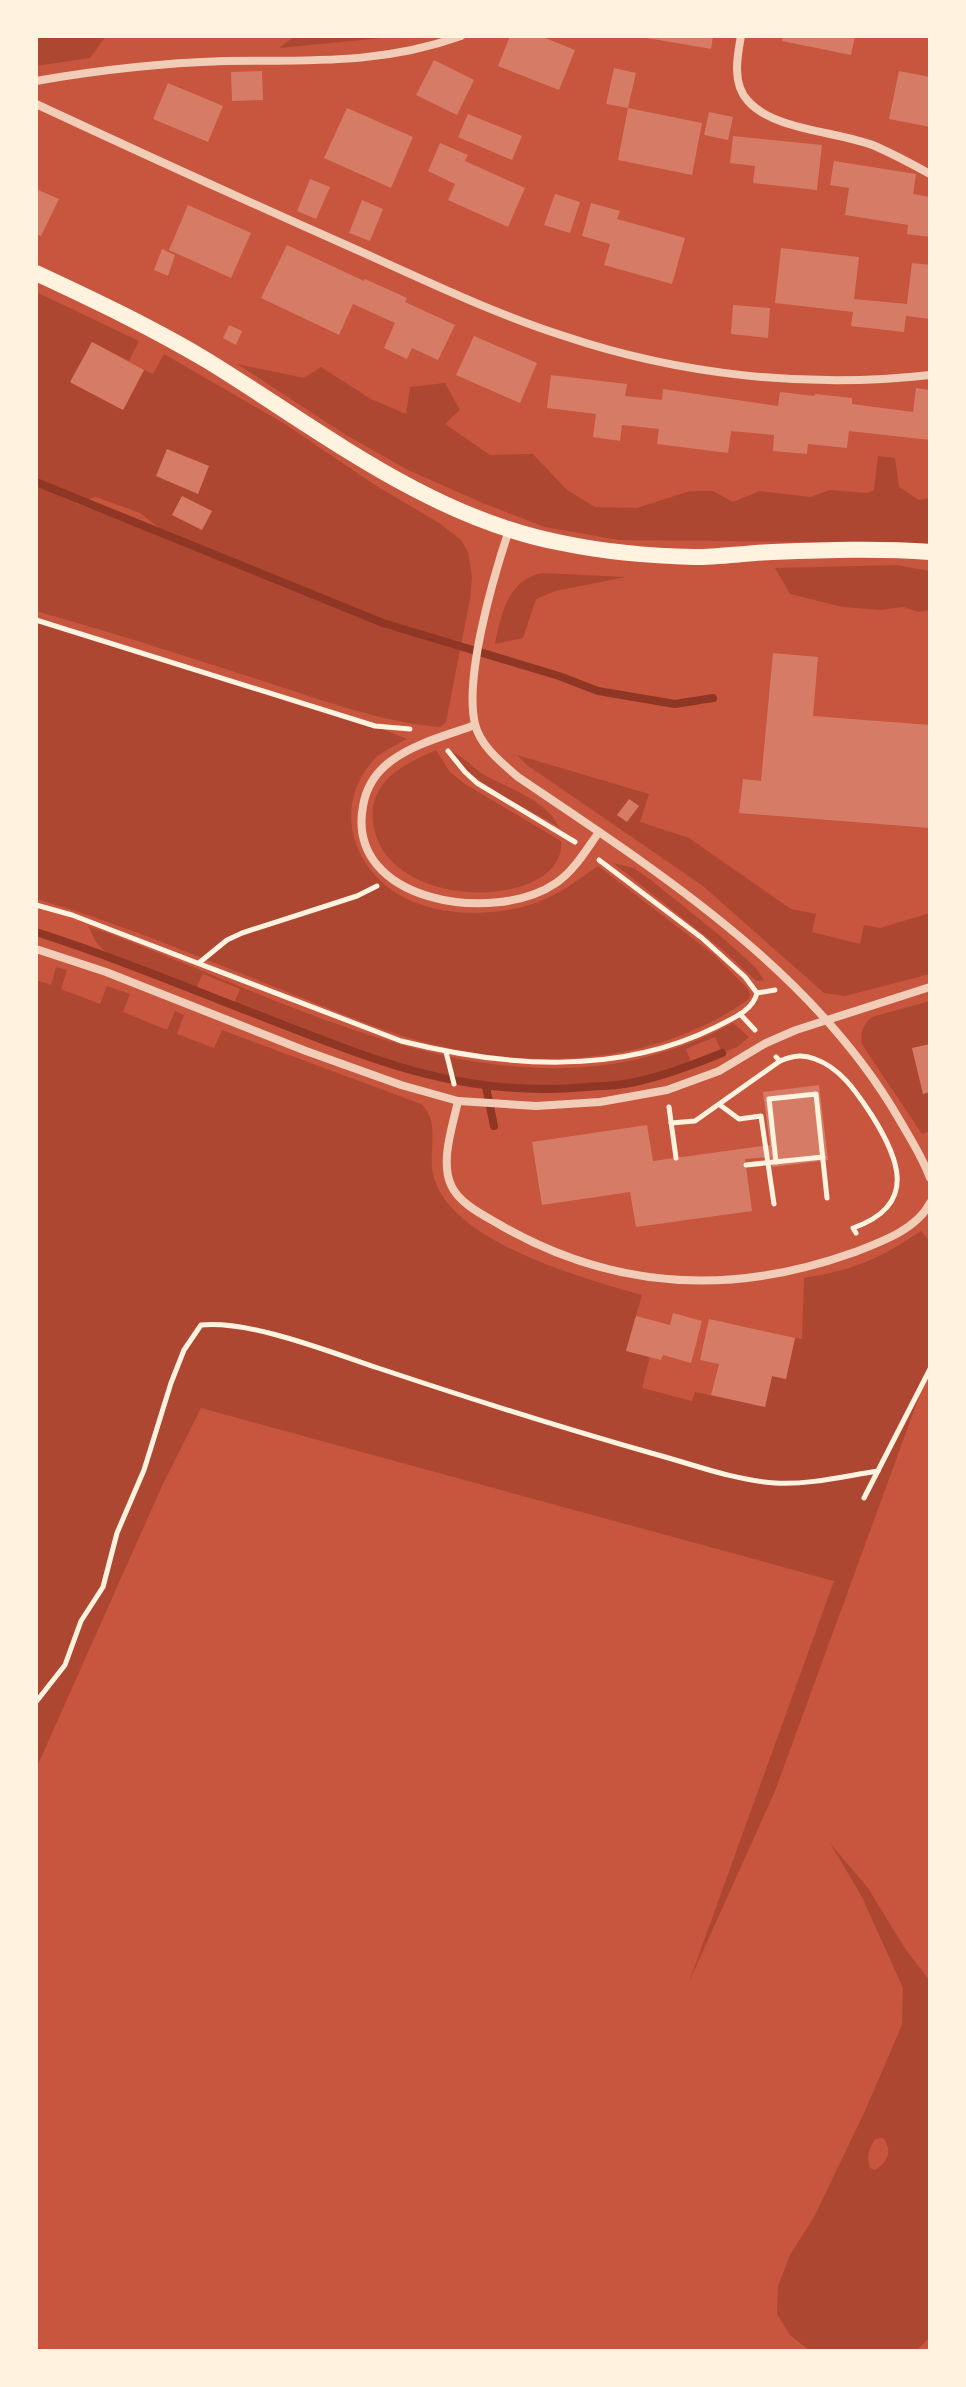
<svg xmlns="http://www.w3.org/2000/svg" width="966" height="2387" viewBox="0 0 966 2387" font-family="'Open Sans',sans-serif">
  <rect width="100%" height="100%" fill="#c8553d"/>
  <g fill="#ae4732" fill-rule="evenodd">
    <polygon points="36,36 106,36 90,58 36,66"/>
    <polygon points="295,36 402,36 279,48"/>
    <path d="M36,292l103,49 -10,20 -37,-19 -21,41 52,27 21,-40 9,4 11,-20 121,70 90,61 64,38 22,17 7,12 4,25 -2,22 -24,123 -6,5c-59,-5 -115,-26 -171,-44 -77,-25 -155,-50 -233,-72zM96,497l44,16 31,24 -96,-34z"/>
    <polygon points="237,364 304,378 321,367 371,399 406,414 410,387 445,383 460,410 445,424 490,455 533,454 567,490 595,507 637,508 690,491 713,491 733,502 760,491 810,497 830,490 867,493 874,490 878,456 895,458 899,487 919,500 930,498 930,543 619,540 545,527 485,504 408,470 346,435"/>
    <polygon points="896,565 930,571 930,610 918,612 904,607 881,610 843,607 790,594 775,568"/>
    <path d="M542,573l84,4 -71,14 -19,8 -13,39 -28,6c6,-30 13,-64 47,-71z"/>
    <path d="M36,619l339,107 32,13c-13,7 -27,13 -36,24 -37,44 -19,103 27,131 37,23 91,23 131,11 26,-7 47,-24 69,-39l115,88 34,34 3,6 -1,5c-94,67 -217,72 -326,43 -51,-14 -99,-36 -148,-55 -79,-31 -158,-65 -239,-88z"/>
    <path d="M436,750l14,22 15,12 96,57c7,69 -179,74 -188,-20 -4,-40 31,-57 63,-71z"/>
    <path d="M450,751c13,5 20,14 31,22 25,15 65,26 78,54 -37,-22 -83,-40 -109,-76z"/>
    <polygon points="517,755 649,794 640,822 689,838 791,909 816,914 812,932 860,944 864,925 880,928 930,913 930,974 845,996 824,993 703,886 527,765"/>
    <polygon points="613,863 634,868 651,880 724,939 755,967 764,980 757,981 753,978 723,950"/>
    <path d="M88,926c206,73 428,215 645,97l16,14 -12,10 -15,6 -7,-16 -29,12 6,16c-21,6 -42,15 -64,18 -153,25 -257,-24 -395,-78l7,-16 -37,-15 -8,16 -84,-32 -15,-16z"/>
    <path d="M56,967l11,3 -6,19 39,15 7,-18 23,8 -7,18 44,18 8,-19 9,4 -7,19 37,14 8,-18 199,74c20,17 7,47 12,70 15,68 150,104 209,121l-16,55 24,7 -8,31 50,13 3,-9 70,15 7,-31 14,3 9,-41 7,1 2,-61c50,-8 75,-19 117,-47l8,10 1,133 -7,12 -148,405 -86,191 145,-401 -633,-173 -39,78 -126,283v-789l15,5z"/>
    <path d="M930,1001v130l-8,3 -59,-88c-4,-11 0,-22 9,-29z"/>
    <path d="M830,1843l38,45 38,62 24,31v356l-14,14h-106l-20,-16 -13,-21 1,-28 12,-31 24,-38 50,-104 38,-88 1,-37 -41,-91zM883,2138c10,12 5,24 -8,32l-5,-2c-4,-12 -1,-19 5,-29z"/>
  </g>
  <g fill="none" stroke-linecap="round" stroke-linejoin="round">
    <g stroke="#8f3625" stroke-width="8">
      <polyline points="36,482 383,623 559,676 598,691 675,704 713,698"/>
      <path d="M36,932c81,26 160,59 240,90 108,42 192,76 311,65 14,-1 29,-1 43,-4 31,-6 63,-18 92,-30"/>
      <polyline points="486,1087 494,1126"/>
    </g>
  </g>
  <g fill="#d67c66">
    <polygon points="510,36 540,36 575,50 559,90 498,66"/>
    <polygon points="635,36 713,36 711,49"/>
    <polygon points="783,36 855,36 851,55 782,41"/>
    <polygon points="434,60 474,80 457,115 416,95"/>
    <polygon points="614,68 636,73 628,108 702,123 692,175 618,160 628,108 606,104"/>
    <polygon points="262,71 263,100 232,101 231,72"/>
    <polygon points="899,71 930,77 930,127 889,119"/>
    <polygon points="168,83 223,106 208,142 153,119"/>
    <polygon points="347,108 413,137 391,188 324,158"/>
    <polygon points="709,112 733,117 728,140 704,135"/>
    <polygon points="468,114 522,136 512,160 458,137"/>
    <polygon points="733,136 822,145 817,190 753,183 755,166 730,163"/>
    <polygon points="440,143 468,155 465,161 525,188 508,227 448,200 455,184 428,171"/>
    <polygon points="834,161 916,174 913,194 930,197 930,237 907,234 908,225 845,215 849,188 830,185"/>
    <polygon points="310,179 330,187 316,219 297,211"/>
    <polygon points="36,189 59,199 41,236 36,234"/>
    <polygon points="555,194 580,202 570,233 544,225"/>
    <polygon points="362,200 383,209 370,241 349,233"/>
    <polygon points="591,203 620,211 617,219 685,238 672,284 604,265 610,244 582,236"/>
    <polygon points="188,205 251,233 231,278 169,250"/>
    <polygon points="287,245 364,281 365,279 385,288 407,298 405,302 455,325 438,360 412,348 407,359 384,348 395,323 353,304 339,335 261,298"/>
    <polygon points="781,248 859,257 854,299 907,304 912,263 930,265 930,319 906,316 904,332 851,326 853,312 775,303"/>
    <polygon points="162,249 175,255 168,276 154,270"/>
    <polygon points="733,305 770,308 768,338 731,334"/>
    <polygon points="229,325 242,331 236,345 223,338"/>
    <polygon points="474,336 537,363 520,403 456,375"/>
    <polygon points="92,342 144,370 123,410 70,382"/>
    <polygon points="551,375 627,384 625,396 662,400 663,389 778,406 780,392 814,396 815,394 852,398 852,404 913,412 916,388 930,390 930,440 849,431 847,448 808,444 807,454 773,451 774,435 731,431 728,453 657,444 659,429 622,425 620,441 593,437 596,414 547,408"/>
    <polygon points="167,449 209,466 198,494 156,476"/>
    <polygon points="182,496 212,511 202,530 172,515"/>
    <polygon points="773,653 818,657 813,716 930,725 930,828 739,813 743,779 761,781"/>
    <polygon points="629,799 639,806 627,822 617,815"/>
    <polygon points="930,1044 930,1092 923,1094 912,1048"/>
    <polygon points="819,1085 828,1160 772,1167 771,1157 745,1159 752,1211 636,1227 630,1192 542,1205 532,1142 647,1125 653,1161 770,1145 763,1092"/>
    <polygon points="673,1313 702,1321 691,1363 663,1355 661,1360 626,1351 636,1316 670,1325"/>
    <polygon points="709,1319 795,1338 786,1379 772,1376 765,1407 711,1395 719,1364 700,1360"/>
  </g>
  <g fill="none" stroke-linecap="round" stroke-linejoin="round">
    <g stroke="#fff3e0" stroke-width="5">
      <polyline points="36,620 375,726 410,729"/>
      <polyline points="448,751 465,772 477,783 575,842"/>
      <polyline points="599,860 702,938 745,977 757,993"/>
      <path d="M36,905l36,10 329,126c104,26 216,35 315,-14 15,-8 37,-16 41,-34"/>
      <polyline points="200,962 227,940 242,933 357,896 377,886"/>
      <polyline points="757,993 775,990"/>
      <polyline points="740,1014 755,1030"/>
      <polyline points="446,1052 454,1084"/>
      <path d="M776,1057l4,4c12,-5 22,-7 35,-2 26,9 42,34 56,55 28,44 48,91 -18,114l3,5"/>
      <polyline points="720,1105 739,1119 761,1116 774,1204"/>
      <polyline points="669,1107 676,1158"/>
      <polyline points="671,1123 695,1121 780,1061"/>
      <polyline points="776,1162 769,1099 816,1094 827,1198"/>
      <polyline points="746,1165 823,1157"/>
      <polyline points="864,1498 930,1369"/>
      <path d="M36,1702l29,-37 16,-44 22,-34 14,-54 27,-63 27,-87 13,-33 17,-25c49,-5 129,27 177,43 90,30 181,59 273,85 41,11 82,27 124,30 35,2 70,-7 103,-12"/>
    </g>
    <g stroke="#f1ccb7" stroke-width="8">
      <path d="M741,36c-4,21 -9,48 7,65 27,30 90,30 127,45 18,8 37,18 55,28"/>
      <path d="M36,81c62,-11 125,-18 189,-20 83,-1 155,4 236,-25"/>
      <path d="M36,104c103,48 206,95 310,141 72,32 143,67 218,91 116,39 244,53 366,39"/>
      <path d="M509,530c-16,48 -45,147 -34,194 5,22 27,39 43,53 139,94 295,193 381,342 11,19 24,39 31,59"/>
      <path d="M475,725c-27,10 -60,18 -84,36 -15,11 -25,27 -28,45 -18,97 132,119 193,77 18,-12 30,-33 43,-51"/>
      <polyline points="36,949 106,972 306,1051 401,1085 458,1101 536,1106 600,1102 667,1090 719,1071 766,1043 796,1030 930,987"/>
      <path d="M458,1101c-5,24 -18,60 -7,84 8,19 34,31 51,41 114,65 231,70 353,26 26,-10 62,-23 75,-49"/>
    </g>
    <path stroke="#fff3e0" stroke-width="16" d="M36,273c58,27 117,55 172,88 112,69 222,157 354,182 43,9 88,13 132,14 26,0 52,-4 79,-5 52,-2 105,-4 157,0"/>
  </g>
  <rect width="966" height="2387" fill="none" stroke="#fff3e0" stroke-width="76"/>
</svg>
